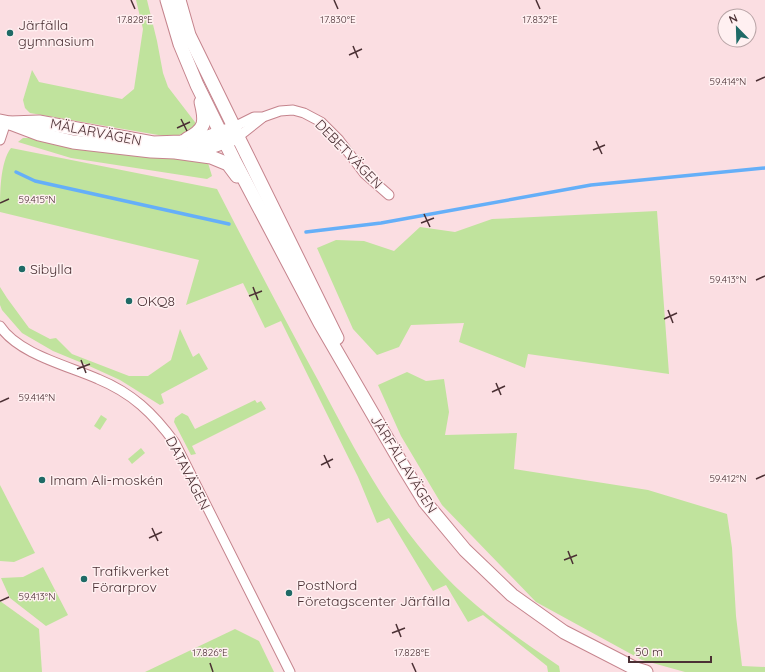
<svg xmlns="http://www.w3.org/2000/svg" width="765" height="672" viewBox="0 0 765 672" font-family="Quicksand,sans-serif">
  <rect width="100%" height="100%" fill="#fbdee2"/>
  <g fill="#c0e39d">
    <polygon points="136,0 147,0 157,41 163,73 168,87 198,126 191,132 170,137 30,113 25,108 23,100 32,70 39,82 122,99 134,89 143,29"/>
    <polygon points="23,138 33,138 120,154 184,157 208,163 212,176 207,179 71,158 18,142"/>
    <path d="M11,148l206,41c33,64 67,129 102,193 32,61 63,121 108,174 36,44 85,78 132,110l1,6h-12l-1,-6 -64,-51 -15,7 -22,-37 -13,6 -44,-73 -12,5 -19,-46 -77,-156 -16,7 -22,-45 -57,22 13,-45 -199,-48c0,-18 0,-50 11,-64z"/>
    <polygon points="657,211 669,374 528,354 525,368 459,342 464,323 411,325 399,347 377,355 353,329 317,248 336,240 364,241 394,251 420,227 455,232 492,219"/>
    <polygon points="0,287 7,298 29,328 50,339 56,338 72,354 129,376 148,376 171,360 180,329 193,357 199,353 208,369 161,394 164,403 160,405 120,380 87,365 53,351 22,333 2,310 0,305"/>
    <polygon points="407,372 426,381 444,379 449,412 445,435 517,433 514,469 648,490 727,514 732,548 736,616 742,666 765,667 765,672 685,672 642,660 536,602 442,505 401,436 378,385"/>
    <polygon points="255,400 257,403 261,401 266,409 192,446 196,454 191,455 174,422 175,418 182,413 188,416 195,429"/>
    <polygon points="101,415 107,419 100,430 94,426"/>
    <polygon points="141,448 145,453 132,464 128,459"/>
    <polygon points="0,485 35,553 14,562 0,561"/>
    <polygon points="43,567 68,615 46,626 10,598 1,578 23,577"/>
    <polygon points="0,601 39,629 42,672 0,672"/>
    <polygon points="235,629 259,641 274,672 145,672"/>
  </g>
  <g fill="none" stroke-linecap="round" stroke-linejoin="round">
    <g stroke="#65aff8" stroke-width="3.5">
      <polyline points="16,172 35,181 229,224"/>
      <polyline points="306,232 381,223 591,185 765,168"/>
    </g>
    <defs>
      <g id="street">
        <polyline points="234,127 254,117 263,117 280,111 293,110 304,113 321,122 339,140 364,173 389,195"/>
        <polyline points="238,137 262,118"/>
        <polyline points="0,140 6,122"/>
        <path d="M0,326c18,28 69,40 98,53 34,14 55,34 77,64l115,229"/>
      </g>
      <g id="secondary">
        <polyline points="167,0 180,44 197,85 234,160 320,323 403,466 425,502 465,550 512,595 564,632 636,669 646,672"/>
        <polyline points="179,0 189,35 234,127 238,137 337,338"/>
        <polyline points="0,121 10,123 39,122 153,143 181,142 205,138 229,130"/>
        <polyline points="10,123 39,134 73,142 151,151 175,152 211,157 228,164 237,176"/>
        <path d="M187,139c19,-10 19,-17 14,-37"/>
        <polyline points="193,150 208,148 233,139"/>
      </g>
    </defs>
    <use href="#street" stroke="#c5848d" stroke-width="11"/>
    <use href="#secondary" stroke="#c5848d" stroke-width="15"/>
    <use href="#street" stroke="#fff" stroke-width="9"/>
    <use href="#secondary" stroke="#fff" stroke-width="13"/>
  </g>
  <path fill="none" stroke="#4b3034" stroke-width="1.5" d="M131,0l4,9M334,0l4,9M536,0l4,9M353,46l5,12M349,55l13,-6M756,81l9,-4M181,119l6,12M177,128l13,-6M596,141l6,13M593,150l12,-5M0,203l9,-4M424,214l6,13M421,223l13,-5M756,280l9,-4M253,287l5,13M249,296l13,-5M668,310l5,13M664,319l13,-6M81,360l5,13M77,369l13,-5M496,383l5,12M492,392l13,-6M0,402l9,-4M324,455l6,13M321,465l12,-6M756,479l9,-4M152,528l6,13M149,538l13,-6M568,551l5,13M564,560l13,-5M0,601l9,-4M396,624l5,13M392,633l13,-5M210,663l3,9M412,663l4,9"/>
  <g fill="#1f6a66" stroke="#fff0f1" stroke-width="1.5">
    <circle cx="10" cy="33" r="4"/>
    <circle cx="22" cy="269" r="4"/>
    <circle cx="129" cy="301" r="4"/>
    <circle cx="42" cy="480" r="4"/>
    <circle cx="84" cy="579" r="4"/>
    <circle cx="289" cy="593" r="4"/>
  </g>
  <g text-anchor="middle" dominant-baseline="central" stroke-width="3" stroke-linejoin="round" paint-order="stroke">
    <g font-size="14" fill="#4b3034" stroke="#fff0f1" text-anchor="start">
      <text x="18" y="25">Järfälla<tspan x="18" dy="16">gymnasium</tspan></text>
      <text x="30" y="269">Sibylla</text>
      <text x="137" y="301">OKQ8</text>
      <text x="50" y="480">Imam Ali-moskén</text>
      <text x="92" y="571">Trafikverket<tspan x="92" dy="16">Förarprov</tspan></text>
      <text x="297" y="585">PostNord<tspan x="297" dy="16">Företagscenter Järfälla</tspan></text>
    </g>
    <g font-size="14" fill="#4b3034" stroke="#fff0f1">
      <text transform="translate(96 132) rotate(11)">MÄLARVÄGEN</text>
      <text transform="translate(349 154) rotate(46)">DEBETVÄGEN</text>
      <text transform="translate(404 464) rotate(58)">JÄRFÄLLAVÄGEN</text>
      <text transform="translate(188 473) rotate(63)">DATAVÄGEN</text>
    </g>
  </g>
  <g font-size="10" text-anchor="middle" fill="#4b3034" stroke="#fff0f1" stroke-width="3" stroke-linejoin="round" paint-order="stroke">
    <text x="135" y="23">17.828°E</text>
    <text x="338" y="23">17.830°E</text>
    <text x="540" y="23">17.832°E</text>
    <text x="728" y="85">59.414°N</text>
    <text x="37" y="203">59.415°N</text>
    <text x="728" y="283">59.413°N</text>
    <text x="37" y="401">59.414°N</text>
    <text x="728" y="482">59.412°N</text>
    <text x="37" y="600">59.413°N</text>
    <text x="210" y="656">17.826°E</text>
    <text x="412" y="656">17.828°E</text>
  </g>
  <g transform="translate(737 28) rotate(337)"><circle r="19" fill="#fff0f1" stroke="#b7a3a5"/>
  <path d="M0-3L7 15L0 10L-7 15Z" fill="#1f6a66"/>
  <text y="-6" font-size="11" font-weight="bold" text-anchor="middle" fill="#4b3034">N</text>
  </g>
  <path d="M629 656v6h82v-6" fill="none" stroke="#4b3034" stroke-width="2"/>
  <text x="635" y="656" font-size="12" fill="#4b3034" stroke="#fff0f1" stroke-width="3" paint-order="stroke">50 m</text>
</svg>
